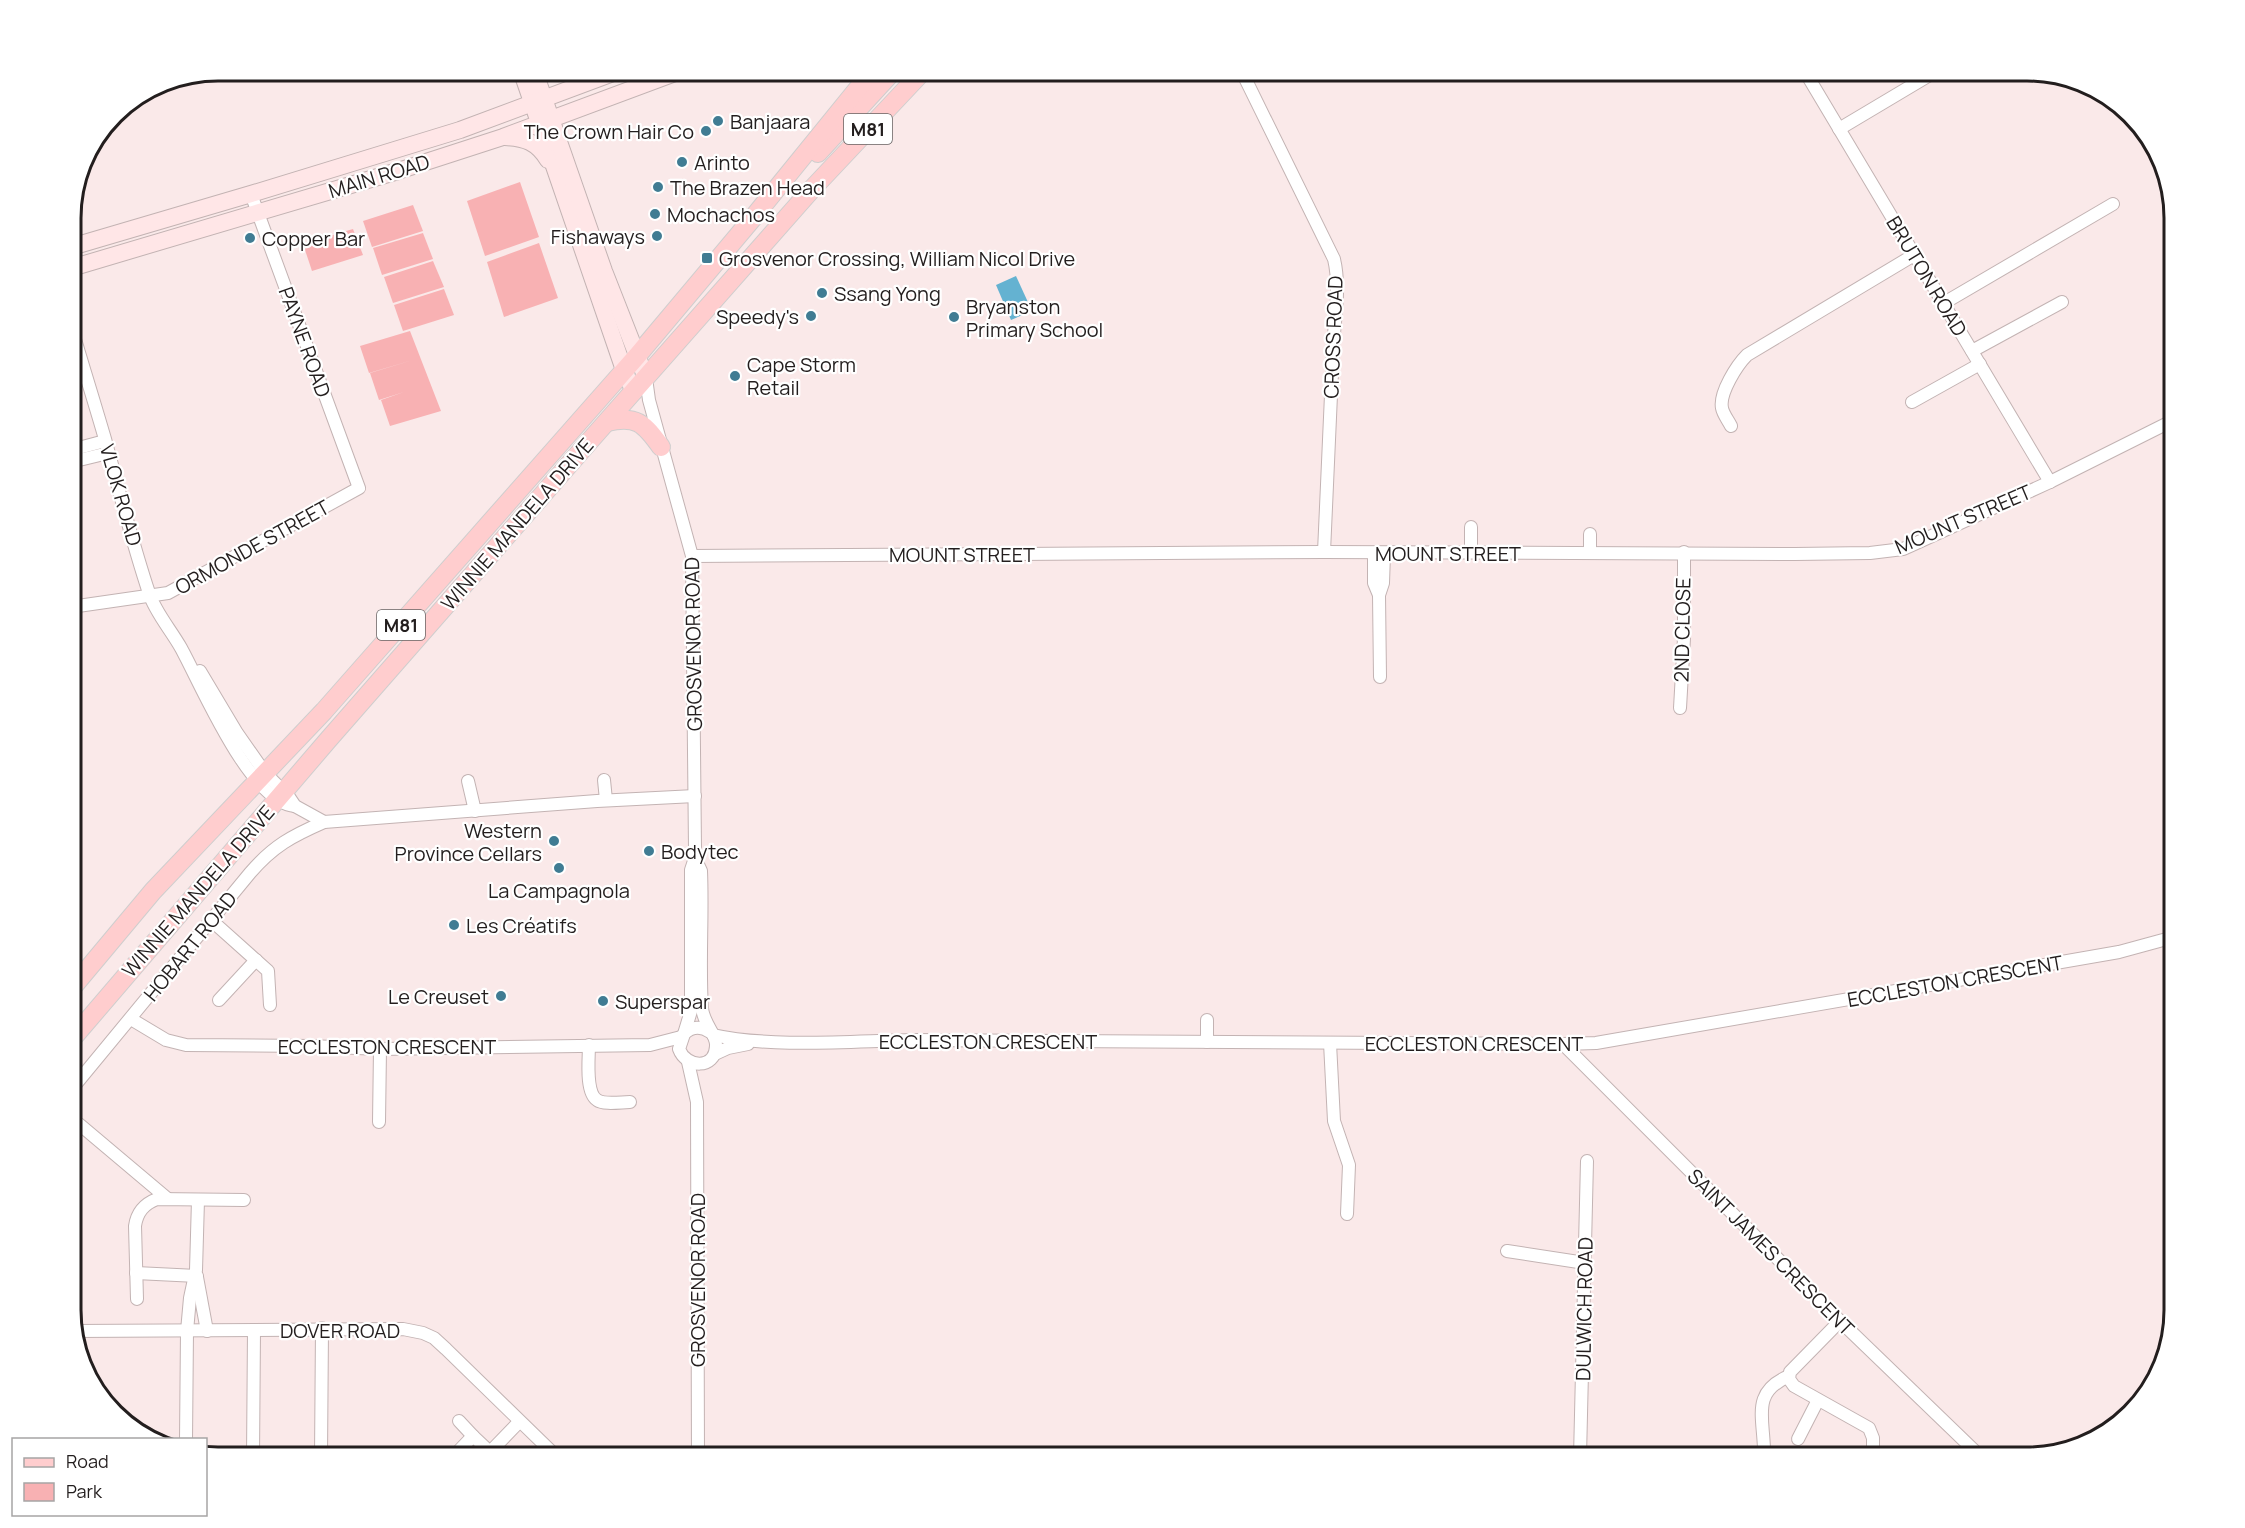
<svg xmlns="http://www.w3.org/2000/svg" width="2245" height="1528" viewBox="0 0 2245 1528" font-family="Manrope,sans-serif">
  <rect width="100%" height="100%" fill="#fae9e9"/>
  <g fill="#f8b1b3">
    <polygon points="520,182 539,237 485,256 467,201"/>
    <polygon points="413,205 423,231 372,247 363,221"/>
    <polygon points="353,229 363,255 312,271 303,244"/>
    <polygon points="423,233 433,259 382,275 373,248"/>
    <polygon points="539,243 558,298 504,317 487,262"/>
    <polygon points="433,261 444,287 393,303 384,277"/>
    <polygon points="444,289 454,315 403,331 394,305"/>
    <polygon points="410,331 441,411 390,426 381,400 404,392 379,400 370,373 413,360 369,373 360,346"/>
  </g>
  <polygon fill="#64b2d1" points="1016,276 1032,311 1011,320 996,285"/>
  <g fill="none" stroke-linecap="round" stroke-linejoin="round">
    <defs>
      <g id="street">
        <path d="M1241,70l93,189c7,30 0,61 -1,91 -3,68 -6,135 -9,202"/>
        <polyline points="1804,70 2050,482"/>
        <polyline points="1839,129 1938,70"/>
        <polyline points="1944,303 2113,204"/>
        <path d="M71,326c11,37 23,75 34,113 14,51 27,103 44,154 6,19 22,37 32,55 20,36 69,155 114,158"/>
        <polyline points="1972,351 2062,302"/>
        <polyline points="646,378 649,400 692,556 695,848 695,858 691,870 691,1011 684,1034"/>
        <polyline points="1912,402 1980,364"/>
        <path d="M1731,426c-3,-6 -8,-12 -9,-18 -3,-15 15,-43 25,-53l167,-100"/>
        <polyline points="71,450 105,441"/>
        <polyline points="71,462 108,453"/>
        <polyline points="1590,534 1590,552"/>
        <polyline points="1471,552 1471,527"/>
        <polyline points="1374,554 1374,583 1379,595"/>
        <polyline points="692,556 1324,552 1795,554 1870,553 1903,549 1912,545 2050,482 2174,420"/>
        <polyline points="71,607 168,593 359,488 251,194"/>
        <polyline points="200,671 237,733 265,773 289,797 295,806 324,822"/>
        <polyline points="1380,677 1379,595 1383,583 1384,554"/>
        <polyline points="1680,708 1684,638 1684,552"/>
        <polyline points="604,780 606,800"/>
        <polyline points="468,781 475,811"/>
        <path d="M695,858l6,13c2,45 -2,92 1,137 1,15 15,27 14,38 -1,24 -30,22 -37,3l5,-15c8,-8 17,-8 26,-2"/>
        <polyline points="211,920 268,971 270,1005"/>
        <polyline points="219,1000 256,960"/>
        <polyline points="131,1019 166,1040 186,1045 310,1046 380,1049 650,1045 681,1037"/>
        <path d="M713,1035c59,13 139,6 200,5l650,4 33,-1 523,-91 55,-15"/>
        <polyline points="1207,1042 1207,1020"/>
        <polyline points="1330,1043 1334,1121 1349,1165 1347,1214"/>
        <polyline points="1563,1044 1840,1321 1981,1457"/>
        <path d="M589,1045c0,13 -4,47 8,55 7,5 24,2 33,2"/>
        <polyline points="715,1054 728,1048 748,1044"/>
        <polyline points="688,1062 697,1102 698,1457"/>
        <path d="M71,1090l179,-217c23,-27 42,-37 74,-51l273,-21 98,-5"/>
        <polyline points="379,1122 380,1049"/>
        <polyline points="79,1124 168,1199"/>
        <polyline points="71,1239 74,1253 73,1328"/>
        <polyline points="1507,1251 1585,1263"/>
        <polyline points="136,1273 197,1276"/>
        <polyline points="197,1277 207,1331"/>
        <path d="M137,1299l-2,-73c2,-14 9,-22 22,-27l87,1"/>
        <polyline points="2173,1309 2174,1312"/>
        <polyline points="1840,1321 1790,1372 1789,1379 1794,1386 1869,1428 1873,1438 1873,1456"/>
        <polyline points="74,1331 403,1329 423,1333 434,1338 446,1349 557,1457"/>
        <polyline points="459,1421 473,1436"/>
        <polyline points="1798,1439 1818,1400"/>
        <polyline points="186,1440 187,1331 190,1298 196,1270 198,1200"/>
        <path d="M1764,1449c-1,-34 -12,-57 25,-73"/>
        <polyline points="490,1452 519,1422"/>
        <polyline points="253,1457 254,1330"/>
        <polyline points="321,1457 322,1328"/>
        <polyline points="453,1457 473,1436 490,1452 491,1457"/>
        <polyline points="1580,1457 1587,1161"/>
      </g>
      <g id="secondary">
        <polyline points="521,70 624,370 634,392"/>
        <polyline points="534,70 604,271 646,378"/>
        <path d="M505,137c20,1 32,5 43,23"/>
        <polyline points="71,247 251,194 460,130 621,70"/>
        <polyline points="71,268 398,171 503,137 683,70"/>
      </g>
      <g id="primary">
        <polyline points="818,153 894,70"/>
        <path d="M607,422c29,-7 37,1 54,25"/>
        <polyline points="71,989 153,891 324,711 637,356 752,219 873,70"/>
        <polyline points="71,1040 328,740 587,444 812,189 924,70"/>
      </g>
    </defs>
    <use href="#street" stroke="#c3b3b3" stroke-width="14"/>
    <use href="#secondary" stroke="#c3b3b3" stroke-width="18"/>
    <use href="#primary" stroke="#cfcece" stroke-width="20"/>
    <use href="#street" stroke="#fff" stroke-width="12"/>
    <use href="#secondary" stroke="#ffe6e7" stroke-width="16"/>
    <use href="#primary" stroke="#ffcdce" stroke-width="18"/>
  </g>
  <g fill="#407c93" stroke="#fff" stroke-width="2">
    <circle cx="718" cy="121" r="6"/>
    <circle cx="706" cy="131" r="6"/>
    <circle cx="682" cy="162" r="6"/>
    <circle cx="658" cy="187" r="6"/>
    <circle cx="655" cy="214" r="6"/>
    <circle cx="657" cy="236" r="6"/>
    <circle cx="250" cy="238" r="6"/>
    <rect x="701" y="252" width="12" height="12" rx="3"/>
    <circle cx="822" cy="293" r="6"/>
    <circle cx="811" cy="316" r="6"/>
    <circle cx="954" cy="317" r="6"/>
    <circle cx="735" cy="376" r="6"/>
    <circle cx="554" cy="841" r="6"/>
    <circle cx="649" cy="851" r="6"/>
    <circle cx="559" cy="868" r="6"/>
    <circle cx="454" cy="925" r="6"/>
    <circle cx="501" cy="996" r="6"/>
    <circle cx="603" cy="1001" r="6"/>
  </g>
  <g text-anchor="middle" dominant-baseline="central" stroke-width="4.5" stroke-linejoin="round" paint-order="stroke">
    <g fill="#fff" stroke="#656262" stroke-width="1.5">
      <rect x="844" y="114" width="48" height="30" rx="4.5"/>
      <rect x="377" y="610" width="48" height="30" rx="4.5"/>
    </g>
    <g font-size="18" font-weight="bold" fill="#231e1e">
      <text x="868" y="129">M81</text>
      <text x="401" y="625">M81</text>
    </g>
    <g font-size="20" fill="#231e1e" stroke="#fff" text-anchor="start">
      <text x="730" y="121">Banjaara</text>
      <text x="694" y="131" text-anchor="end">The Crown Hair Co</text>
      <text x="694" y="162">Arinto</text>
      <text x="670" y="187">The Brazen Head</text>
      <text x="667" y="214">Mochachos</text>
      <text x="645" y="236" text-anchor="end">Fishaways</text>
      <text x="262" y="238">Copper Bar</text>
      <text x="719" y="258">Grosvenor Crossing, William Nicol Drive</text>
      <text x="834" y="293">Ssang Yong</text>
      <text x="966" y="306">Bryanston<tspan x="966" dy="23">Primary School</tspan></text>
      <text x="799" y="316" text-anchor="end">Speedy's</text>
      <text x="747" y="364">Cape Storm<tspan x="747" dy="23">Retail</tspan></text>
      <text x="542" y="830" text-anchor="end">Western<tspan x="542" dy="23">Province Cellars</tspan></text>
      <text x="661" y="851">Bodytec</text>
      <text x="559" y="890" text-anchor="middle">La Campagnola</text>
      <text x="466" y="925">Les Créatifs</text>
      <text x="489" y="996" text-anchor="end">Le Creuset</text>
      <text x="615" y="1001">Superspar</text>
    </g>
    <g font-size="20" fill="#231e1e" stroke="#fff">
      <text transform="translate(379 176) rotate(-17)">MAIN ROAD</text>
      <text transform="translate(1927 276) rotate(59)">BRUTON ROAD</text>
      <text transform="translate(1333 337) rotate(-88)">CROSS ROAD</text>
      <text transform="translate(305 342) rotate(70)">PAYNE ROAD</text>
      <text transform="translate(121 495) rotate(74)">VLOK ROAD</text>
      <text transform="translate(1963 519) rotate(-23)">MOUNT STREET</text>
      <text transform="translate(517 524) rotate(-49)">WINNIE MANDELA DRIVE</text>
      <text transform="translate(252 547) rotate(-29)">ORMONDE STREET</text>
      <text x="1448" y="553">MOUNT STREET</text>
      <text x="962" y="554">MOUNT STREET</text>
      <text transform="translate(1682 630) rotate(-89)">2ND CLOSE</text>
      <text transform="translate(693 644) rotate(-91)">GROSVENOR ROAD</text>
      <text transform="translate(198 891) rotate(-49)">WINNIE MANDELA DRIVE</text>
      <text transform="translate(190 946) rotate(-51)">HOBART ROAD</text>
      <text transform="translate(1955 981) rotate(-10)">ECCLESTON CRESCENT</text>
      <text x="988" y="1041">ECCLESTON CRESCENT</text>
      <text x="1474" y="1043">ECCLESTON CRESCENT</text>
      <text x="387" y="1046">ECCLESTON CRESCENT</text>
      <text transform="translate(1771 1252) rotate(45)">SAINT JAMES CRESCENT</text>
      <text transform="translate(697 1280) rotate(-90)">GROSVENOR ROAD</text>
      <text transform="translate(1584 1309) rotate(-89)">DULWICH ROAD</text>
      <text x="340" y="1330">DOVER ROAD</text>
    </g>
  </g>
  <path d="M0 0H2245V1528H0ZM218 81H2027A137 137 0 0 1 2164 218V1310A137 137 0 0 1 2027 1447H218A137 137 0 0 1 81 1310V218A137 137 0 0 1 218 81Z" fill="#fff" fill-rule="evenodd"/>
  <path fill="none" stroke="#231e1e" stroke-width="3" d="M218 81H2027A137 137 0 0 1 2164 218V1310A137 137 0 0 1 2027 1447H218A137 137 0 0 1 81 1310V218A137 137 0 0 1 218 81Z"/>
  <rect x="12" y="1438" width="195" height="78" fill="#ffffff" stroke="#a7a5a5" stroke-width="1.5"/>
  <rect x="24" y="1458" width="30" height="9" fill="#ffcdce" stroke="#a7a5a5" stroke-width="1.5"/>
  <text x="66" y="1468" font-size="18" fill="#231e1e">Road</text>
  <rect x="24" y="1483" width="30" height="18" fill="#f8b1b3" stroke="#a7a5a5" stroke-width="1.5"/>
  <text x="66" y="1498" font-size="18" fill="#231e1e">Park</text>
</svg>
